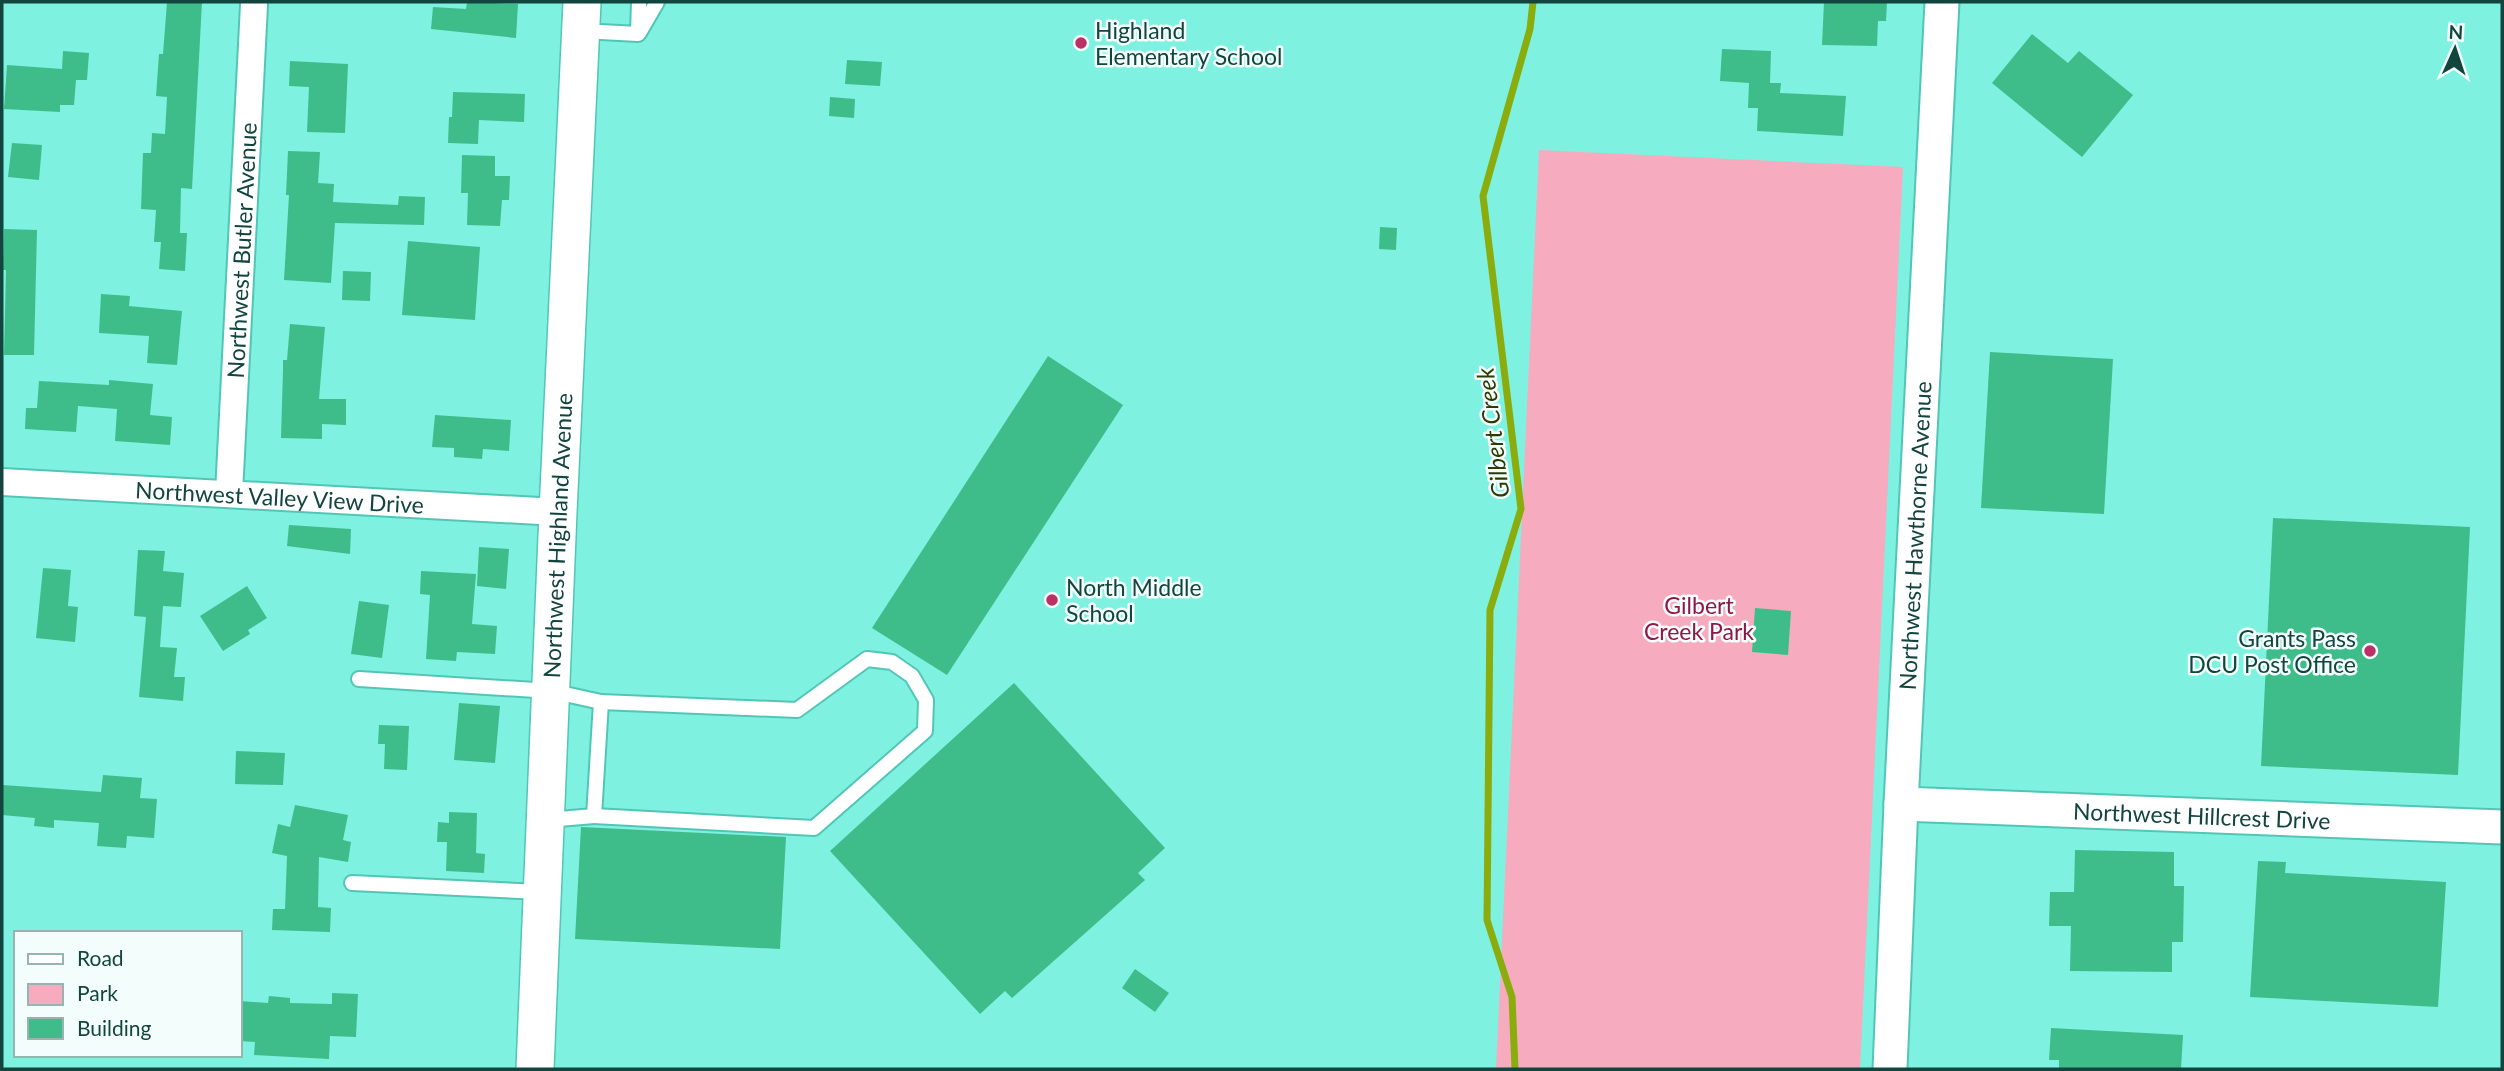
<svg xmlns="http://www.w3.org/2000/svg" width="2504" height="1071" viewBox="0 0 2504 1071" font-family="Lato,sans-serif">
  <rect width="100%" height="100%" fill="#7ff1e0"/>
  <polygon fill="#f6acbe" points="1539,150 1903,167 1860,1069 1496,1069"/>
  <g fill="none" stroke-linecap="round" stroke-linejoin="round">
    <polyline stroke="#8aac0c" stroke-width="7" points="1515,1069 1512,997 1487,920 1490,610 1521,509 1483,196 1530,29 1533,2"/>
  </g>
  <g fill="#3ebd8b">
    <polygon points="167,2 202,2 192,189 181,188 180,233 187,233 185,271 159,269 161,242 154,242 156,210 141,209 143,153 151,153 152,133 165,134 167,97 156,96 159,54 163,54"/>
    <polygon points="467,2 518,4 516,38 431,29 433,7 466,9"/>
    <polygon points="1824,2 1887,2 1886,21 1878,21 1877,46 1822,45"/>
    <polygon points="2032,34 2068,63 2079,51 2133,95 2082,157 1992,83"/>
    <polygon points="1722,49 1771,51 1770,83 1781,83 1780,93 1846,96 1843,136 1757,131 1758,108 1748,108 1749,83 1720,81"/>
    <polygon points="63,51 89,53 87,80 76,80 74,105 60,105 60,112 4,109 7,65 62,69"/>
    <polygon points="847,60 882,62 880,86 845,84"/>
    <polygon points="290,61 348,64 345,133 307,132 309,87 289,86"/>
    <polygon points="453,92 525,94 524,122 479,120 478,144 448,143 449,117 452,117"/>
    <polygon points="830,97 855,99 854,118 829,116"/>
    <polygon points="12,143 42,145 39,180 8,177"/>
    <polygon points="288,151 320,152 318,183 334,184 333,202 398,205 399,196 425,197 424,225 335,223 331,283 284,280 289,195 286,195"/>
    <polygon points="462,155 495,156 495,176 510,176 509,200 502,200 500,226 467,225 468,193 461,193"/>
    <polygon points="1380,227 1397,228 1396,250 1379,249"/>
    <polygon points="4,229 37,230 34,355 4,355 6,270 3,270"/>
    <polygon points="408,241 480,247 475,320 402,315"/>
    <polygon points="343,271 371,272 370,301 342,300"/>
    <polygon points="101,294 130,296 129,306 182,311 177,365 147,363 149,336 99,333"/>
    <polygon points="290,324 325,327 319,399 346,399 346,425 322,424 322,439 281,438 283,370 283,360 287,360"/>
    <polygon points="1990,352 2113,359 2104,514 1981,508"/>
    <polygon points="1048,356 1123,405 947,675 872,628"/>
    <polygon points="109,380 153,384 150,415 172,417 170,445 115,441 117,409 78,406 76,432 25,429 26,408 37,408 39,381 109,385"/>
    <polygon points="435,415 511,420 509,451 483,449 482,459 454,457 454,448 432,447"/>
    <polygon points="2273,518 2470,527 2458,775 2261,766"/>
    <polygon points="289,525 351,529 350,554 287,546"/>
    <polygon points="479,547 509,549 506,589 477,586"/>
    <polygon points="138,550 165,551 163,571 184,573 181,607 163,606 160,647 177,648 174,677 185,677 183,701 139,697 146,617 134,616"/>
    <polygon points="43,568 71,570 68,606 78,607 75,642 36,638"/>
    <polygon points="421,571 476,574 472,624 497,626 495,654 457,652 456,661 426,659 430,595 420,594"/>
    <polygon points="247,586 267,618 248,630 250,634 223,651 200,616"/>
    <polygon points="359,601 389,605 382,658 351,654"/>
    <polygon points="1755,608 1791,611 1788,655 1752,652"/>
    <polygon points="1014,683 1165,848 1138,873 1145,880 1012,998 1005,991 980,1014 830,851"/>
    <polygon points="459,703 500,706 495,763 454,760"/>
    <polygon points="379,725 409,726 407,770 384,769 385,744 378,744"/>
    <polygon points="236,751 285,753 283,785 235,784"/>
    <polygon points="103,775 142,778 140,798 157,799 154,838 127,836 126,848 97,846 99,823 54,820 54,828 34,826 35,818 2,815 3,785 101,792"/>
    <polygon points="295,805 348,815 343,840 351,842 348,862 319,857 318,907 331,908 330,932 272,930 273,909 285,909 287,856 272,853 278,824 290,827"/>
    <polygon points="449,812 477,813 476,853 485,854 484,873 446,871 447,842 437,842 438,822 449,823"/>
    <polygon points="581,827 786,837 780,949 575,939"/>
    <polygon points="2075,850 2174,852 2174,886 2184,886 2183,942 2172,942 2172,972 2070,971 2071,926 2049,926 2050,892 2074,892"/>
    <polygon points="2258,861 2286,862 2285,873 2446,882 2438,1007 2250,997"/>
    <polygon points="1135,969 1169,993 1155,1012 1122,988"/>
    <polygon points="332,993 358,994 356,1037 330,1036 329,1059 254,1055 255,1042 240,1041 240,1001 268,1003 269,996 290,998 290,1003 332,1004"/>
    <polygon points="2051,1028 2183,1035 2181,1069 2059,1069 2059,1060 2049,1060"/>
  </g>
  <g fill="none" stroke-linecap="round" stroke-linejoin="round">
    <defs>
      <g id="service">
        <polyline points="582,31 638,34 639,2"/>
        <polyline points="639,33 657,2"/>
        <polyline points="359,679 551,691 601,702 594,816 547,820"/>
        <polyline points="594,816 814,828 925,731 926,700 912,676 892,662 867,659 797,710 601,702"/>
        <polyline points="352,883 541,892"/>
      </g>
      <g id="minor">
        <path id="s1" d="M2,482l556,30"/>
        <path id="s2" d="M229,493l25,-488"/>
      </g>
      <g id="tertiary">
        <path id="s3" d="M1901,804l601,23"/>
        <path id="s4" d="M1890,1069l11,-265 41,-802"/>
      </g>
      <g id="secondary">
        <path id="s5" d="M535,1069l23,-557 24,-510"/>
      </g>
    </defs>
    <use href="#service" stroke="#52c6b6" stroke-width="18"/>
    <use href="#minor" stroke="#52c6b6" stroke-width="30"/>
    <use href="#tertiary" stroke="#52c6b6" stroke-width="37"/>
    <use href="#secondary" stroke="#52c6b6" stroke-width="40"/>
    <use href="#service" stroke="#fff" stroke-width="14"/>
    <use href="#minor" stroke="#fff" stroke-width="26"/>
    <use href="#tertiary" stroke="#fff" stroke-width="33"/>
    <use href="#secondary" stroke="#fff" stroke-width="37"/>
  </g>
  <g fill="#bc3065" stroke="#f3fdfb" stroke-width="2.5">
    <circle cx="1081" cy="43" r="7"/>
    <circle cx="1052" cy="600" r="7"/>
    <circle cx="2370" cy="651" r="7"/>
  </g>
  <g text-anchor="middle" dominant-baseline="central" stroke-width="5" stroke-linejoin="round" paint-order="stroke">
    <g font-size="23" fill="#13453f" stroke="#f3fdfb" text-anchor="start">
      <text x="1095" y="30">Highland<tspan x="1095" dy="26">Elementary School</tspan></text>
      <text x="1066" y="587">North Middle<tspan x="1066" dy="26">School</tspan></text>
      <text x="2356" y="638" text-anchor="end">Grants Pass<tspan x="2356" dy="26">DCU Post Office</tspan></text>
    </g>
    <g font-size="23" fill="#13453f" stroke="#f3fdfb">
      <text stroke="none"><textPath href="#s2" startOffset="243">Northwest Butler Avenue</textPath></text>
      <text stroke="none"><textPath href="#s1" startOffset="278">Northwest Valley View Drive</textPath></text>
      <text stroke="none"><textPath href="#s5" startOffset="534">Northwest Highland Avenue</textPath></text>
      <text stroke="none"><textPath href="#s4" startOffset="534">Northwest Hawthorne Avenue</textPath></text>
      <text stroke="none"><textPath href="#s3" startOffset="301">Northwest Hillcrest Drive</textPath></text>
    </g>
    <g font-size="23" fill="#901748" stroke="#f3fdfb">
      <text x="1699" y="605">Gilbert<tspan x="1699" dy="26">Creek Park</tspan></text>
    </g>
    <g font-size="24" font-style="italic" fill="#2d3a01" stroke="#f3fdfb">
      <text transform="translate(1492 433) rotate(-97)">Gilbert Creek</text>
    </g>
  </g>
  <rect width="2504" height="1071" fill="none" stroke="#13453f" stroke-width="7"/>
  <rect x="14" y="931" width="228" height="126" fill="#f3fdfb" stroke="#99b3b0" stroke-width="2"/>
  <rect x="28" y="954" width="35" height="10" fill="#ffffff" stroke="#99b3b0" stroke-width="2"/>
  <text x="77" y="966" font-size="21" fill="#13453f">Road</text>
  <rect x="28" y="984" width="35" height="21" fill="#f6acbe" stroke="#99b3b0" stroke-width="2"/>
  <text x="77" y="1001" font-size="21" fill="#13453f">Park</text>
  <rect x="28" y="1018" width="35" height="21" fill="#3ebd8b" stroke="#99b3b0" stroke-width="2"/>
  <text x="77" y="1036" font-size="21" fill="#13453f">Building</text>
  <g transform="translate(2455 49) rotate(3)" stroke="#f3fdfb" stroke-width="5" paint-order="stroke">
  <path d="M0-5L12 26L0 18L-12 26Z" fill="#13453f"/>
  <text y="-10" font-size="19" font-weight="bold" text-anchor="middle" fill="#13453f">N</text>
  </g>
</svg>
